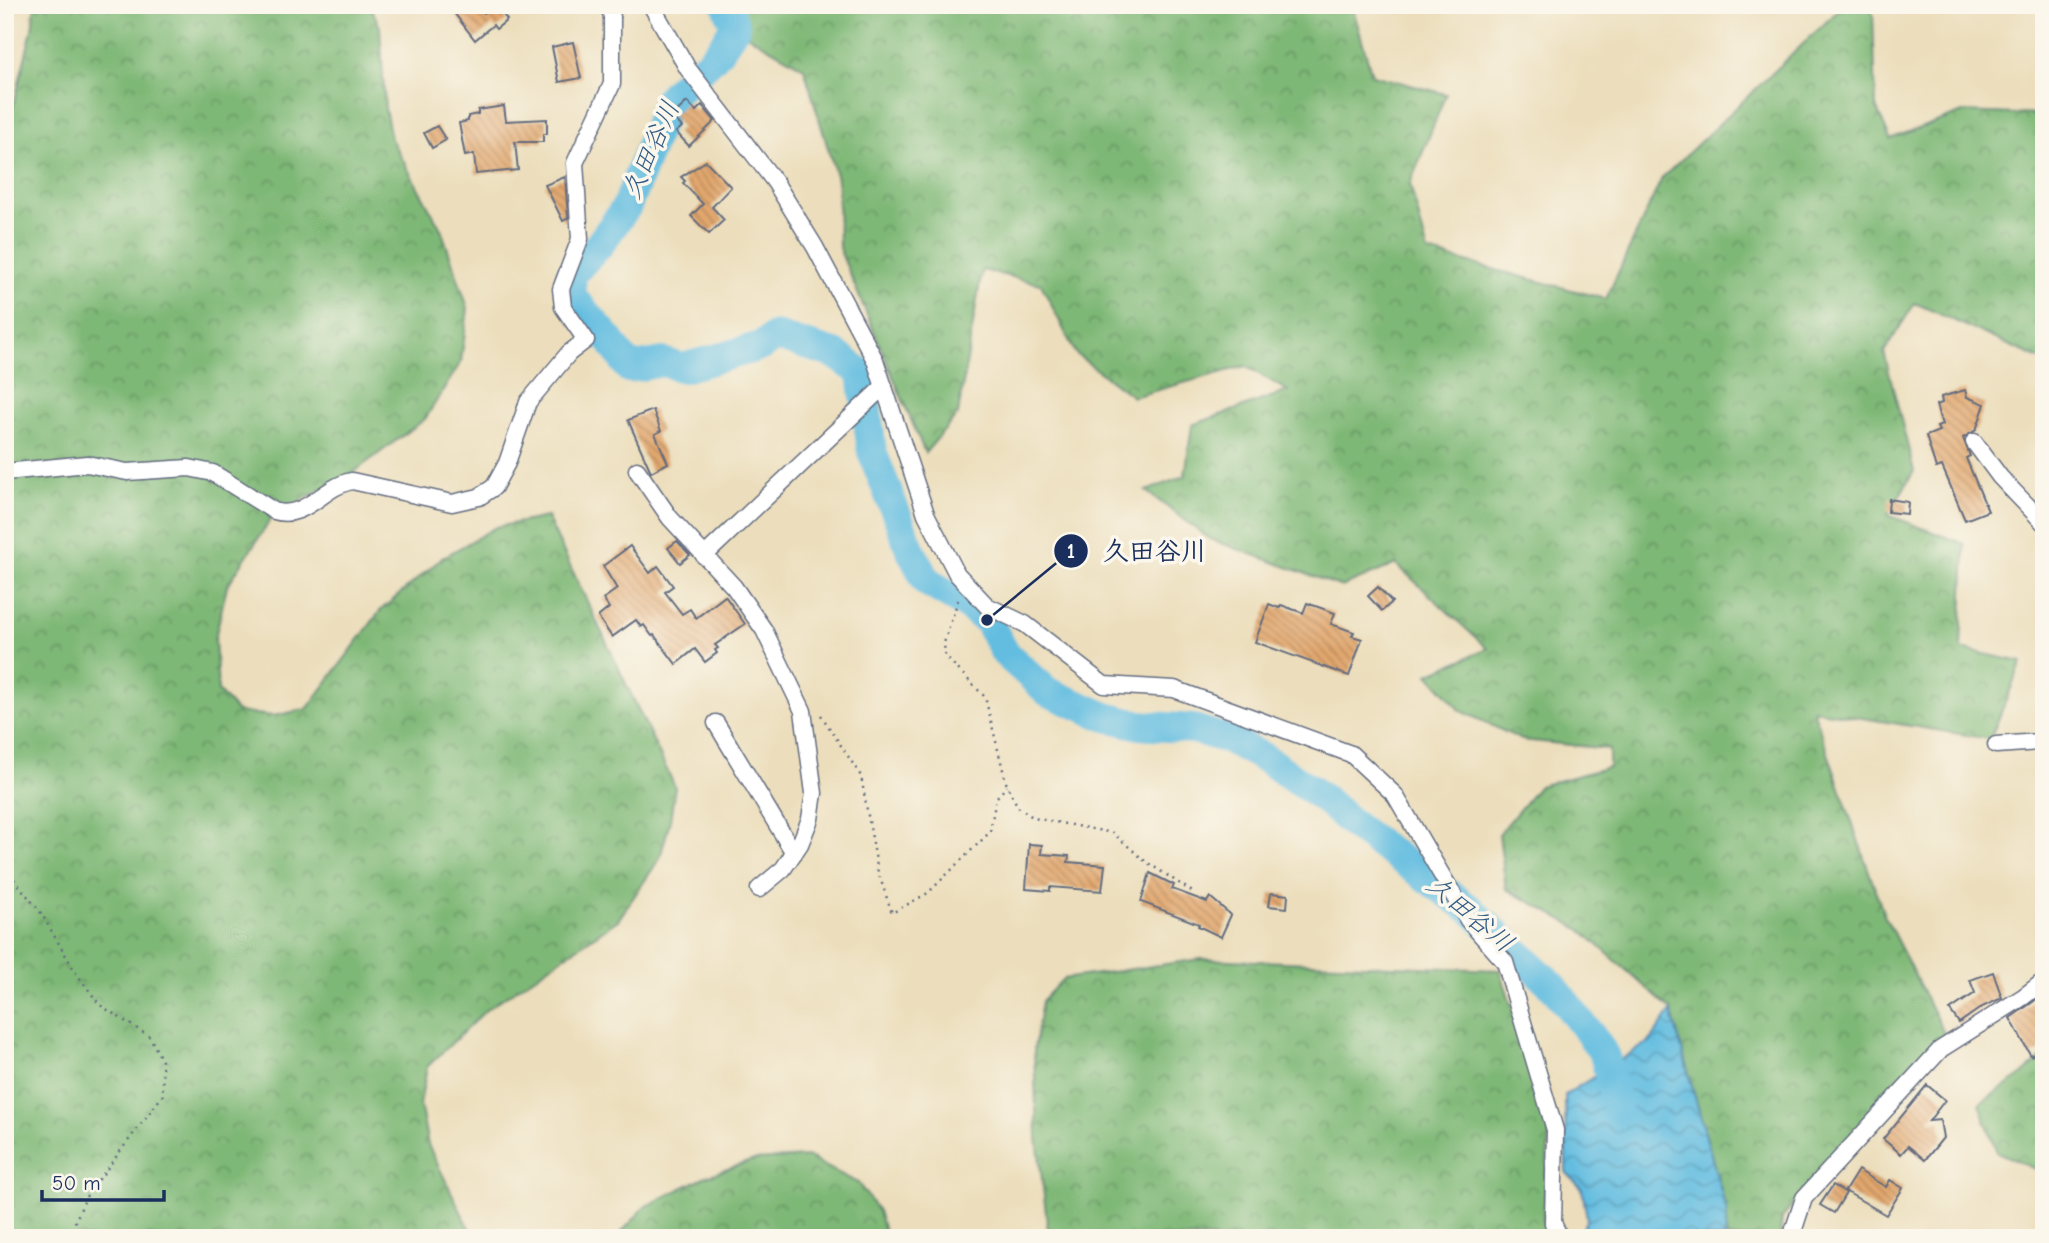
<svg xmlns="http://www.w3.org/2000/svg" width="2049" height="1243" viewBox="0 0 2049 1243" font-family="'Comic Neue','Klee One',sans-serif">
  <defs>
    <pattern id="forest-crowns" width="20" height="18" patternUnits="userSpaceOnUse" patternTransform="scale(1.75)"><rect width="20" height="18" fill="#7eb876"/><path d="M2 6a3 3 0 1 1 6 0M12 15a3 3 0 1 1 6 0" fill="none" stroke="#669664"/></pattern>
    <pattern id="water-waves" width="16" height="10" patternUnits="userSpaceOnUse" patternTransform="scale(1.75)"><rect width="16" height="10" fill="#63bde0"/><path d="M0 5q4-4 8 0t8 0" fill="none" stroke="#519ab9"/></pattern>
    <pattern id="building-back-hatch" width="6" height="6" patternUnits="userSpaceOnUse" patternTransform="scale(1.75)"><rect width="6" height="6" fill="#e2a76d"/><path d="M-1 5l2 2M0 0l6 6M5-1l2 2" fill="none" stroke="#b6885d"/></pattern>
  </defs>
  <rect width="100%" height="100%" fill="#fbf7ec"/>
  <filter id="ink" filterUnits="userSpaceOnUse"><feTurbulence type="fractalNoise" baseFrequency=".0143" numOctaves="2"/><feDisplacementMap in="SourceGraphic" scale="14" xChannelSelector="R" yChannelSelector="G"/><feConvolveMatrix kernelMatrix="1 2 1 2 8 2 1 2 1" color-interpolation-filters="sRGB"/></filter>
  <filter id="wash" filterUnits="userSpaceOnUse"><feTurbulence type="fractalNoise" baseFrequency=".00686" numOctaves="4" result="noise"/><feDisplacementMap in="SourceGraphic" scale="28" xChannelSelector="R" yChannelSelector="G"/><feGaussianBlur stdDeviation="1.57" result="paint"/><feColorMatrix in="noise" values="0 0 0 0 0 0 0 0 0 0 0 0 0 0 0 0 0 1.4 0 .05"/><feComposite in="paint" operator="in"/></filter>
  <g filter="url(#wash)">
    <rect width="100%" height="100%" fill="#ecdebc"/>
    <g fill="url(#forest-crowns)" stroke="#4c746a" stroke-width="2">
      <polygon points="35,5 370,5 380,27 385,108 391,139 441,229 468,308 461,362 425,419 354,472 273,516 227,586 215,638 218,691 237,712 273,716 307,709 381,610 442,558 496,527 547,517 675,787 670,820 660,858 618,920 487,1009 427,1067 420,1104 428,1145 474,1238 5,1238 5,139 32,30"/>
      <polygon points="735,5 1352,5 1372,75 1446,94 1410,184 1428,252 1606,299 1662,178 1844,5 1868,5 1873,13 1876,107 1890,139 1963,112 2044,115 2044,361 1915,303 1884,352 1914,471 1888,515 1965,544 1961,649 2022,662 1990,739 1813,710 1884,915 1944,1033 1782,1218 1780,1238 1725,1238 1727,1212 1671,1010 1580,929 1506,889 1499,834 1539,786 1609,767 1609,749 1522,740 1461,711 1428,674 1488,649 1396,564 1342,587 1210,539 1146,491 1185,476 1192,425 1288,391 1245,366 1133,397 1076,354 1041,284 982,270 958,414 925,453 839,248 838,182 804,68 738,30"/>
      <polygon points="1201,959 1500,970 1550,1123 1543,1221 1551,1238 1049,1238 1037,1138 1034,1049 1042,1001 1063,979"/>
      <polygon points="2044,1056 2044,1173 1997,1152 1979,1104 2022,1075"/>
      <polygon points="807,1157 858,1183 878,1211 886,1238 616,1238 646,1206 704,1177 754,1160"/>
    </g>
    <polygon fill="url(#water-waves)" stroke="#3f769f" stroke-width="2" points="1671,1011 1727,1212 1725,1238 1580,1238 1578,1236 1587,1219 1582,1189 1566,1172 1565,1095 1650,1041"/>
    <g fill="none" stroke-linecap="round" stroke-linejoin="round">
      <path stroke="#63bde0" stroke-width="30" d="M727,5l8,22c-7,11 -15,24 -24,33 -14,14 -30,24 -43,40l-41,106 -28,39 -28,30 1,22 38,43 19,28 34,-6 20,6 78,-22 15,-10 59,18 27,19 10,79 39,99 16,31 38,22 22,16 18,33 43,39 58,25 33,8 55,4 36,11 36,19 58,40 33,29 114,82 82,76 46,60 6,11 12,51"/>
    </g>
    <g id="blocks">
      <g fill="url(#building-back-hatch)">
        <polygon points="448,5 478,5 484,13 496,5 507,20 496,29 493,25 475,40"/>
        <polygon points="573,42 581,78 559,82 552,47"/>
        <polygon points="687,102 696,111 702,105 715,121 689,146 676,132 682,127 672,116"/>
        <polygon points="504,106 506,121 547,119 547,134 543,134 543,142 515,142 518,170 476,174 474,154 465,156 459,123 468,121 468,116 478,114 478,110"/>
        <polygon points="437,126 446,140 432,148 424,133"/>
        <polygon points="706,161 731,187 712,207 724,220 709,234 691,216 703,204 683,183 685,181 681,177"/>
        <polygon points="565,177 568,218 563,221 545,185"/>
        <polygon points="1965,390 1967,397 1985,404 1976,430 1963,438 1970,456 1966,458 1988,511 1965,520 1942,466 1936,468 1926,436 1939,431 1937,427 1942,425 1936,405 1942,403 1941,397"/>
        <polygon points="653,410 661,431 655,434 668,463 651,472 628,420"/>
        <polygon points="1889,499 1908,502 1907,514 1888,512"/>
        <polygon points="677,541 690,555 680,563 668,548"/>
        <polygon points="630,546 650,573 658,566 673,586 665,592 682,614 690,609 696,618 725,596 745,624 715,645 718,648 715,650 717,653 705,662 695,649 676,664 654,635 652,636 644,625 641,627 636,620 612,637 598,617 609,608 603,599 617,589 603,566"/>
        <polygon points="1378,587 1392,602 1382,611 1368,596"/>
        <polygon points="1307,603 1335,613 1331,624 1354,632 1352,636 1362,639 1349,676 1255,642 1269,604 1279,608 1281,605 1303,613"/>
        <polygon points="1029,844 1042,845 1041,854 1069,856 1068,862 1105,865 1102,891 1050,887 1050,891 1026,889"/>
        <polygon points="1150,873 1174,885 1172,889 1207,902 1210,897 1231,915 1221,937 1198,926 1199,924 1141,902"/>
        <polygon points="1271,893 1288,895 1287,908 1269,906"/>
        <polygon points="1993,972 2002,998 1982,1007 1959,1023 1950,1010 1975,993 1970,980"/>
        <polygon points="2044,994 2044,1049 2031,1056 2010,1018"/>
        <polygon points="1927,1085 1945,1100 1929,1121 1940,1120 1943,1138 1925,1160 1908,1146 1901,1154 1883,1139"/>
        <polygon points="1858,1170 1886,1187 1890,1180 1903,1188 1886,1215 1845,1191"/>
        <polygon points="1833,1185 1846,1193 1834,1213 1820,1205"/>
      </g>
    </g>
  </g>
  <g filter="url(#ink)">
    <use href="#blocks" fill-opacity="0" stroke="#646c7f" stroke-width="2"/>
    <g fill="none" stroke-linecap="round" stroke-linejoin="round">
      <defs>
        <g id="minor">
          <polyline points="651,5 688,69 775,182 815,247 875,360 926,514 957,574 987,606 1025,624 1104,685 1174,689 1351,754 1395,795 1468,920 1505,962 1555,1130 1553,1223 1560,1238"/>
          <polyline points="1974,442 2000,477 2044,523"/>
          <polyline points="637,470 670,518 734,587 764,630 803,711 814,793 810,819 800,844 783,869 759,889"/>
          <path d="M5,472l82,-8 40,8 62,-4 24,5 61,38c31,10 49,-25 78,-30l100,22 27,-6 15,-10 13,-24 21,-61 41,-49 17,-13 -23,-33 -2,-18 19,-50 -5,-76 37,-79v-67l-3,-12"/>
          <polyline points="704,556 884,386"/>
          <polyline points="716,723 794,853"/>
          <polyline points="1996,745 2040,742 2044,728"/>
          <polyline points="1791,1238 1804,1198 1941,1049 2023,997 2044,981"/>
        </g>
      </defs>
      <use href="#minor" stroke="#646c7f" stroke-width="19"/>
      <g stroke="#646c7f" stroke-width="2.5" stroke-dasharray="2 5" stroke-linecap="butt">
        <polyline points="958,600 944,643 945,656 985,697 1007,786 1018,807 1034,818 1113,833 1145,861 1194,893"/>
        <polyline points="821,715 861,776 878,872 892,913 928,893 990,832 996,798 1007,786"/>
        <polyline points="5,868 41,913 76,973 100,1005 150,1037 162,1061 163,1095 87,1195 74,1224 70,1238"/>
      </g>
      <use href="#minor" stroke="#fff" stroke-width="16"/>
    </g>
  </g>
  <g text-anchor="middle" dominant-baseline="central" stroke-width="7" stroke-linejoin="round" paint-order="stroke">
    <g font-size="26" font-style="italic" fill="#315a85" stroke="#fbf7ec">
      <text transform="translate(651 150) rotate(-66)">久田谷川</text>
      <text transform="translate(1470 914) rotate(40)">久田谷川</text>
    </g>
  </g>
  <path fill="none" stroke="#1b2f5e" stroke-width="2.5" d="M987 620L1071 551"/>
  <g fill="#1b2f5e" stroke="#fbf7ec" stroke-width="2.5">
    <circle cx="987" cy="620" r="7"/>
    <circle cx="1071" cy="551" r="18"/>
  </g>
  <g font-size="21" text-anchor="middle" font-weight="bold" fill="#fff">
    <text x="1071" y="558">1</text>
  </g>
  <g font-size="26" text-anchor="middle" font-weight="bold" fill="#1b2f5e" stroke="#fbf7ec" stroke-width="7" stroke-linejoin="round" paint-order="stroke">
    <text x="1155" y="560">久田谷川</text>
  </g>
  <rect width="2049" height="1243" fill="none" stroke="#fbf7ec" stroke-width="28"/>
  <path d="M42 1190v10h122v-10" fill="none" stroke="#1b2f5e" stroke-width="3.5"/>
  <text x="52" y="1190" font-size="21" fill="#1b2f5e" stroke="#fbf7ec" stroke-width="5" paint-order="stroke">50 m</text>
</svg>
